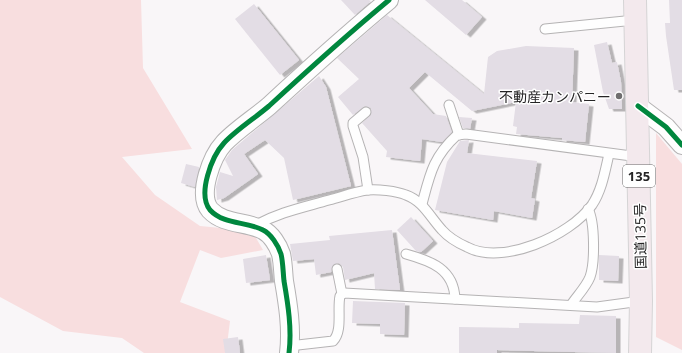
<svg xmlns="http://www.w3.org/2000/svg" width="682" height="353" viewBox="0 0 682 353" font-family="'Open Sans','Noto Sans JP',sans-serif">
  <defs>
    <filter id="shadow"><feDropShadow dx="4.5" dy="2.5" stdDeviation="0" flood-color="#0004"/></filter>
  </defs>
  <rect width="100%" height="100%" fill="#f9f6f8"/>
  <g fill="#f8dedf">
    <polygon points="0,0 141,0 143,68 192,149 122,157 155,195 200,226 252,231 263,250 221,258 200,250 180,302 230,321 226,353 144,353 122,338 63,331 0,297"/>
    <polygon points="656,133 682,164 682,350 656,337"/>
  </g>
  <g fill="#e3dde5" filter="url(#shadow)">
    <polygon points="341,0 369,0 371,1 355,15"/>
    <polygon points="425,0 462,0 482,17 466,35"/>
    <polygon points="669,0 682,0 682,90 674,90 666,36 665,23 670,23"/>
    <polygon points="254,4 299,60 280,75 235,19"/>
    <polygon points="387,15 484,94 488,57 497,51 526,46 574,48 572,102 589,104 585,142 562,140 562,138 516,134 517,127 513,126 516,102 472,111 425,72 409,88 433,114 446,116 452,132 442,142 422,139 420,161 386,157 387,151 362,123 371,114 371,108 365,106 353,115 338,97 359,79 337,58"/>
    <polygon points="607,42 612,63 617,62 621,82 622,109 609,109 603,92 594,45"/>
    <polygon points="319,76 326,87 351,186 293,200 284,158 265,140 244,154 258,174 224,198 217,200 216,187 220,172 233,176 225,160 232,150"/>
    <polygon points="459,117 472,118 470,129 463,128"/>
    <polygon points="469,140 467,153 537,161 531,198 535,199 532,218 494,211 493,220 435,210 447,162 460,141"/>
    <polygon points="186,164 199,167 195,187 181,183"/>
    <polygon points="411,217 433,241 421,252 416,251 397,230"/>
    <polygon points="392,230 400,290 375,289 374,273 345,280 343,267 339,263 333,265 331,272 316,275 314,259 293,261 290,244 330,240 329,236"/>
    <polygon points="266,255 270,280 246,283 243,259"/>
    <polygon points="599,255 619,256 618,281 599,280"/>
    <polygon points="353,301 405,303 404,335 380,334 380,324 352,323"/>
    <polygon points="580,315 616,316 616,353 497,350 497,353 459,353 459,327 519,328 519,323 579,324"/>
    <polygon points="238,337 240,353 225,353 223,339"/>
  </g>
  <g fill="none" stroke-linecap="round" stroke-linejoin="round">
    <defs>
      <g id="lane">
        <polyline points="545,29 635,20"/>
        <polyline points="449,105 459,135"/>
        <polyline points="366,112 353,123 353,126 363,157 368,190"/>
        <path d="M422,204c8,-30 11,-47 35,-69l9,-1 173,23"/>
        <path d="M254,226c26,-14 47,-18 75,-26 12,-3 25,-8 38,-10 11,-1 29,1 39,5 17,6 24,22 36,35 7,8 16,13 25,17 35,19 103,-11 125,-42 10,-15 13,-34 17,-51"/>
        <path d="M406,254c25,7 48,15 49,45"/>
        <polyline points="337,269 342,294"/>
        <path d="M571,305c6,-9 15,-18 19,-28 5,-14 5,-55 -2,-68"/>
        <path d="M289,346l44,-5c10,-10 4,-32 7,-45l4,-3 253,14 44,-6"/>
      </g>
      <g id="street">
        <polyline points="638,106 666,127 682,145"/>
        <path d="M289,353c3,-24 -1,-49 -5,-72 -1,-9 -1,-19 -3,-27 -3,-9 -10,-20 -18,-24 -17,-9 -39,-5 -53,-20 -13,-16 2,-54 14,-67 12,-13 31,-25 45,-37 39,-36 79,-72 120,-106"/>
      </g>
      <polyline id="highway" points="635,0 641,301 640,353"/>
    </defs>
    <use href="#lane" stroke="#b5b3b4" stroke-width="11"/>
    <use href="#street" stroke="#b5b3b4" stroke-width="20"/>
    <use href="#highway" stroke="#d5d4d5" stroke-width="24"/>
    <use href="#lane" stroke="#fefefe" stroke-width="9"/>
    <use href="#street" stroke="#fefefe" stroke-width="18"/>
    <use href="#highway" stroke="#f3e9ed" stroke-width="22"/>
    <defs>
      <g id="cycleway">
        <polyline points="638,106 666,127 682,145"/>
        <path d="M289,353c3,-24 -1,-49 -5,-72 -1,-9 -1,-19 -3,-27 -3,-9 -10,-20 -18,-24 -17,-9 -39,-5 -53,-20 -13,-16 2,-54 14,-67 12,-13 31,-25 45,-37 39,-36 79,-72 120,-106"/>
      </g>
    </defs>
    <use href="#cycleway" stroke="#fff" stroke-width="8"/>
    <use href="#cycleway" stroke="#00873e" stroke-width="5"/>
  </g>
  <circle fill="#6f6e6f" stroke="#fff" stroke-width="1.5" cx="619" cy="96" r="4"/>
  <g text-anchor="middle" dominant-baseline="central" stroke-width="3" stroke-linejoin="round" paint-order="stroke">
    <rect fill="#fff" stroke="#666" stroke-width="1" x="623" y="165" width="32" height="22" rx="3"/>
    <g font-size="13" font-weight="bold" fill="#252425">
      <text x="639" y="176">135</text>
    </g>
    <g font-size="14" fill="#252425" stroke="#fff" text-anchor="end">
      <text x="611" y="96">不動産カンパニー</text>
    </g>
    <g font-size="14" fill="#252425" stroke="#fff">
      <text transform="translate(640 236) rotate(-91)">国道135号</text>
    </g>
  </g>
</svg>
